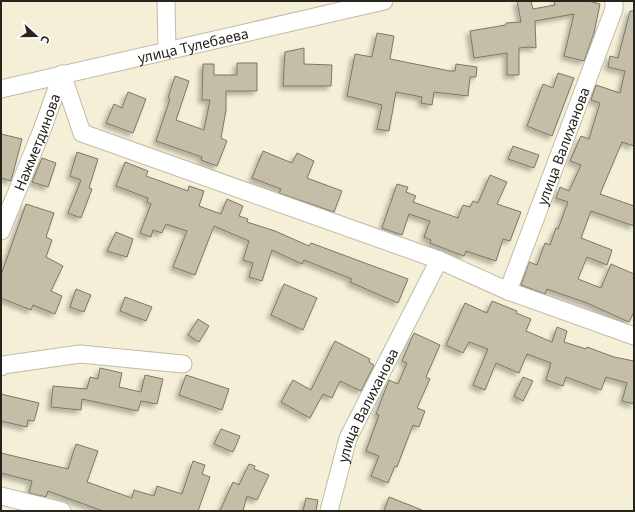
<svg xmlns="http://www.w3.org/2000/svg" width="635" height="512" viewBox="0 0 635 512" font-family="'Noto Sans',sans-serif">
  <defs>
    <filter id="shadow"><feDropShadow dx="-3.5" dy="3.5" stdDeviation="2" flood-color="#0004"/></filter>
  </defs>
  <rect width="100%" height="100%" fill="#f5efd8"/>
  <g fill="#c4bea8" stroke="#7c7763" filter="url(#shadow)">
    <polygon points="517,1 531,1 533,9 555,5 554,1 589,1 600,4 594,33 584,61 564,56 574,14 535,21 536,48 529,47 519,48 519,75 507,75 507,53 474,58 470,31 506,25 506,23 521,22"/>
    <polygon points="630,11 634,11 634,146 622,142 600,194 634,206 634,226 591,211 581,238 612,250 607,265 587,257 578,279 601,288 611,264 634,274 634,312 629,322 587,303 547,289 545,294 521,285 529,262 537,265 545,243 550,245 556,228 558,229 568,202 556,198 560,187 569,191 581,165 570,161 581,136 589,139 600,103 591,100 596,85 620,93 625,71 608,67 610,56 618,58"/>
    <polygon points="377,33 394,36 390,59 450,71 455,71 456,64 477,67 476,77 470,77 468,96 434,92 432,105 421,103 422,97 396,92 389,131 377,129 382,105 347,96 355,54 372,57"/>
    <polygon points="304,48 304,64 332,65 331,86 283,86 285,52"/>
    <polygon points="237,63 257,63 257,91 226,91 226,110 221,138 227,141 217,166 201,160 202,157 156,141 170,99 168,98 175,76 189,81 176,120 204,130 210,100 202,100 203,64 214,64 214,75 237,75"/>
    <polygon points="558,73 574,78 552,136 527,126 543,84 553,88"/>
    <polygon points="128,92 146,99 133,133 106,123 114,104 122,108"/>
    <polygon points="1,134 22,139 11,181 1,178"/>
    <polygon points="513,146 539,155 534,168 508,159"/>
    <polygon points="263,151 292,163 297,153 314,161 307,178 342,191 334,212 279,193 281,189 252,178"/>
    <polygon points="77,152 98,159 89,188 92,189 81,218 68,213 81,180 70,176"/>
    <polygon points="42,158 56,163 48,187 32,182"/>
    <polygon points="125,162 148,171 146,176 188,191 189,186 204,191 199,206 221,214 227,199 243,206 239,216 248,219 247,222 275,231 309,246 311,243 408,279 398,303 350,282 352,279 304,260 302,264 272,250 262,281 249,277 253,263 243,260 249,241 214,226 195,275 173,267 187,231 166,224 162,233 153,230 151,237 140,233 151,204 147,202 148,198 116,186"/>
    <polygon points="490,175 507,182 497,204 521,212 510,241 503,239 496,261 466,251 464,256 430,243 431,240 424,237 430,221 409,214 402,235 382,228 397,184 408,187 406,192 416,196 413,202 458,218 463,205 470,207 473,201 478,203"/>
    <polygon points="26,204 54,213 46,237 52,240 46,257 63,266 51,291 62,296 55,314 33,305 31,310 1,298 1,275"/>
    <polygon points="116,232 133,239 127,257 107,251"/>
    <polygon points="284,284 317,298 303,330 271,315"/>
    <polygon points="76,289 91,295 84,312 70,307"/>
    <polygon points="125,297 152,307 146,321 120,311"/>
    <polygon points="492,301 517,311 516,313 531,319 526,331 552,342 557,327 567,331 564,342 586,349 587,347 614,357 634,361 634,404 622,401 627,383 606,377 601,390 566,377 563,386 546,380 551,363 527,354 519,373 496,363 485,390 473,385 488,349 469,342 463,353 446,345 465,303 487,313"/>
    <polygon points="198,319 209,326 199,342 188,335"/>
    <polygon points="414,333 440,345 426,377 430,379 417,408 425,411 419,427 413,425 397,467 395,466 388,483 371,476 379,456 366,451 379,415 376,414 389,380 398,384 407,363 402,361"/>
    <polygon points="335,341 370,359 369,362 374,365 361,391 340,381 332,398 323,394 310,418 281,402 293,380 311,390"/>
    <polygon points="100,368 122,373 119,387 141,392 145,375 163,379 157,404 141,401 138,411 82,399 81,410 51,407 53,386 87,389 90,377 98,379"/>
    <polygon points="186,375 229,389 222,410 179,395"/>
    <polygon points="523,377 533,381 523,401 514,396"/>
    <polygon points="1,394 39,403 34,421 28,420 27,427 1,421"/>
    <polygon points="221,429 240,436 233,452 214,444"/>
    <polygon points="76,444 98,451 87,482 132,498 134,490 154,496 157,486 182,494 193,461 205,465 202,474 210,477 198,511 103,511 48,491 46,497 29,493 32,481 1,473 1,453 68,469"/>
    <polygon points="249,464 255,466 254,469 269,475 257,500 247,496 243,511 220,511 233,482 239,485"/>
    <polygon points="389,497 422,510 422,511 384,511"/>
    <polygon points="306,498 318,500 316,511 303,511"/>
  </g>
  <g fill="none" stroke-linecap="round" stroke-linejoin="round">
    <defs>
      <g id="minor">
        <polyline points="166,1 167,50"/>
        <polyline points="62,74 82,133 439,260 508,291 634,336"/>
        <path id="s1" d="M1,89l383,-88"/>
        <path id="s2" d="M1,231l41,-101 20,-56"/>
        <path id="s3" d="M508,291l106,-282v-8"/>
        <polyline points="1,367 3,365 80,354 183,364"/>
        <polyline points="1,496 62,511"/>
        <path id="s4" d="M329,511l19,-73 91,-178"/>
      </g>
    </defs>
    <use href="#minor" stroke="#c1bba5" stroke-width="19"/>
    <use href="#minor" stroke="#fff" stroke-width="17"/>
  </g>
  <g text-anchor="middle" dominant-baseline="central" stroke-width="4" stroke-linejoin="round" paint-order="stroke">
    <g font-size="14" fill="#26241c" stroke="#fff">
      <text stroke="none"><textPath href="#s1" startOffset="197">улица Тулебаева</textPath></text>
      <text stroke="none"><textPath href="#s2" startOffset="96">Нажметдинова</textPath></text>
      <text stroke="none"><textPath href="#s3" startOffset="155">улица Валиханова</textPath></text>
      <text stroke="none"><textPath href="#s4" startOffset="113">улица Валиханова</textPath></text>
    </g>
  </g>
  <rect width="635" height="512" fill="none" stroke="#26241c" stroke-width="4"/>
  <g transform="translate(36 36) rotate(111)" stroke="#ffffff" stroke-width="3" paint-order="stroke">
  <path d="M0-3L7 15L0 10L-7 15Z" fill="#26241c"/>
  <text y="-6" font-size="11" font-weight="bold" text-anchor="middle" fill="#26241c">С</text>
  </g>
</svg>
